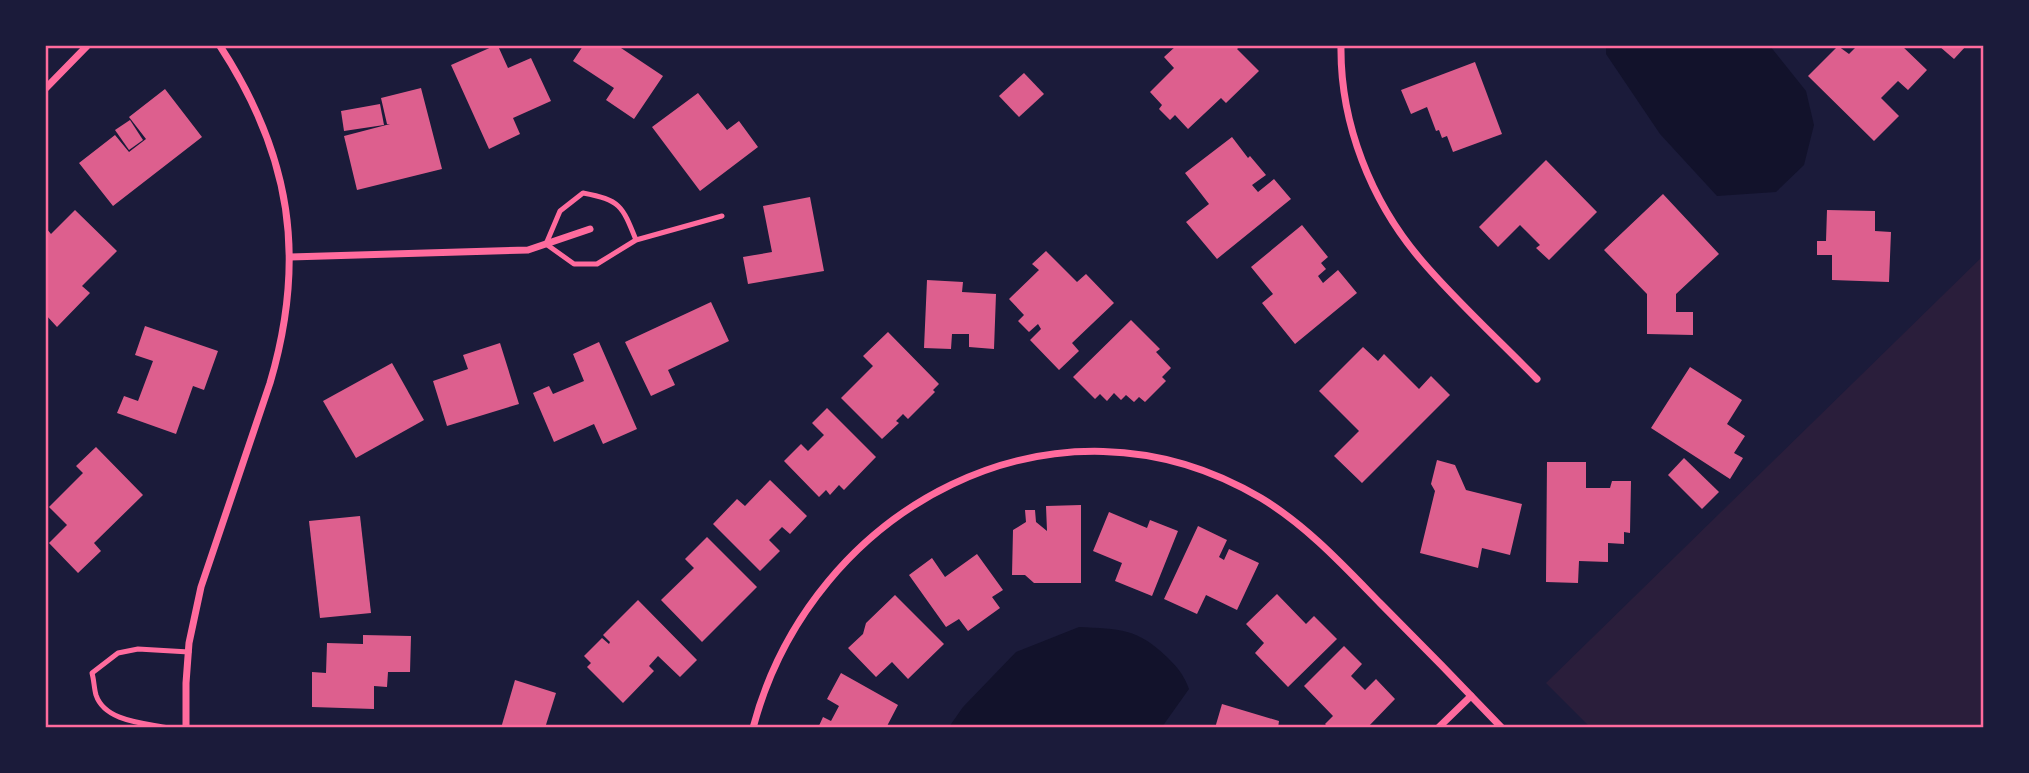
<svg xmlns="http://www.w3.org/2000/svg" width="2029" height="773" viewBox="0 0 2029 773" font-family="'Titillium Web',sans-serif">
  <rect width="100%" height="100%" fill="#1b1b3a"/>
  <polygon fill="#2a1e3b" points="1983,256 1983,727 1590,727 1546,683"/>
  <g fill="#12122b">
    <polygon points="1606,46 1770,46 1806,91 1814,125 1804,165 1776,192 1717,196 1660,134 1606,54"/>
    <path d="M1079,627c40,2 59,1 89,31 10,10 16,17 21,31l-27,38h-213l14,-20 53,-55z"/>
  </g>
  <g fill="#dd5f8e">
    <polygon points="494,46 498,46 508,68 531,58 551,101 513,118 520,134 489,149 451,65"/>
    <polygon points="583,46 618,46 663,76 634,119 606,100 614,88 573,61"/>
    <polygon points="1176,46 1240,46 1237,49 1259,71 1226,103 1221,98 1188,129 1175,115 1170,120 1159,109 1162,105 1150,92 1174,68 1164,57"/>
    <polygon points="1838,46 1849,54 1857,46 1902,46 1927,70 1908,90 1898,81 1881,98 1899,116 1874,141 1808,76"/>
    <polygon points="1939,46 1966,46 1954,59"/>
    <polygon points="1475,62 1502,134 1453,152 1447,136 1442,138 1439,130 1436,131 1427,107 1411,114 1401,90"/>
    <polygon points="1024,73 1044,94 1019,117 999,96"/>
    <polygon points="421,88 442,169 357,190 344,136 390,124 387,124 381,98"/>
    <polygon points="165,89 202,137 113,206 79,163 115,135 129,152 146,139 129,117"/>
    <polygon points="698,93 727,130 739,121 758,147 700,191 652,127"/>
    <polygon points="380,104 384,125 344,131 341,111"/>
    <polygon points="130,120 143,140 129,150 115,130"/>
    <polygon points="1232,137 1248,158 1250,156 1266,175 1252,185 1258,192 1274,179 1291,199 1217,259 1186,222 1209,204 1185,173"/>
    <polygon points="1546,160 1597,212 1549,260 1536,248 1540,245 1520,225 1498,247 1479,227"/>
    <polygon points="1663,194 1719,254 1676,294 1676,312 1693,312 1693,335 1647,334 1647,294 1604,250"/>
    <polygon points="810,197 824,271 748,284 743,257 772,252 763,206"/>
    <polygon points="75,210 117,251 82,286 90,293 57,327 46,315 46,228 51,234"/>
    <polygon points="1827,210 1875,211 1875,231 1891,232 1889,282 1832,280 1832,255 1817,255 1817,241 1826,241"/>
    <polygon points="1302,225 1328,257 1321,263 1326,269 1318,276 1323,283 1338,270 1357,293 1295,344 1262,303 1273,294 1251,267"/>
    <polygon points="1046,251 1077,282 1086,274 1114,303 1072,343 1079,351 1059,370 1030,340 1041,329 1038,324 1029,332 1018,321 1024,315 1009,299 1039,270 1032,264"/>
    <polygon points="927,280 963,282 962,292 996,294 994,349 969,347 969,334 952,334 951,349 924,348"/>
    <polygon points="711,302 729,341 668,370 675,385 651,396 625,342"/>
    <polygon points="1131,320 1160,349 1156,352 1171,368 1162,377 1166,381 1145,402 1139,397 1134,402 1126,395 1121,400 1114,393 1107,401 1100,394 1095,399 1073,377"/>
    <polygon points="145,326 218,351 204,390 193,386 176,434 117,413 124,396 138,401 153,361 135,355"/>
    <polygon points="888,332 939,384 933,390 935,392 908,419 903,414 896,421 899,423 882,439 841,398 873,366 863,356"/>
    <polygon points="599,342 637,429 603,444 594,424 554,442 533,393 549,386 553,394 584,381 573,354"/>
    <polygon points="500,343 519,404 447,426 433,381 468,369 463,355"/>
    <polygon points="1363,347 1378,361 1384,354 1419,389 1431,376 1450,395 1362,483 1334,456 1359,431 1319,391"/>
    <polygon points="392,363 424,420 356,458 323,401"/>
    <polygon points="1690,367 1742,400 1727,424 1745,436 1734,453 1743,458 1730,479 1651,428"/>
    <polygon points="827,408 876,457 844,490 839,485 830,495 826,490 819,497 784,461 801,444 808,451 824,435 812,423"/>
    <polygon points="96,447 143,495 94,543 101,551 78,573 49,543 67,525 49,507 83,473 76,466"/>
    <polygon points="1684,458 1719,492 1702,509 1668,475"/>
    <polygon points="1437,460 1455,465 1466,490 1522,504 1510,555 1482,548 1478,568 1420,553 1435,491 1431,484"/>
    <polygon points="1547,462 1586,462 1586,488 1610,488 1612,481 1631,481 1630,533 1624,532 1624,544 1608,543 1608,562 1579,561 1578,583 1546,582"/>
    <polygon points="770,480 807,516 790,534 782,527 769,540 780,551 760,571 713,524 737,499 745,506"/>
    <polygon points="1081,505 1081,583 1034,583 1025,575 1012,575 1013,530 1026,522 1025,510 1035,510 1036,522 1047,531 1046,506"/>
    <polygon points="1109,512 1147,528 1150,520 1178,531 1152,596 1115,581 1122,563 1093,551"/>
    <polygon points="360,516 371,613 320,618 309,521"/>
    <polygon points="1198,526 1227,540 1219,557 1224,560 1229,549 1259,563 1237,610 1206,595 1197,614 1164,599"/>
    <polygon points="707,537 757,587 702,642 661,600 694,568 685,559"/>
    <polygon points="977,554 1003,590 992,597 1000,608 968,631 959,619 946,627 909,575 932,558 945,577"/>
    <polygon points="1277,594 1306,624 1314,616 1337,639 1288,687 1255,653 1264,643 1246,624"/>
    <polygon points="895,595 944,644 908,679 892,662 876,677 848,648 863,634 866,623"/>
    <polygon points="638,600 697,660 680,677 658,656 649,666 654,671 623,703 587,667 591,663 584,656 602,638 609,644 610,642 603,635"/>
    <polygon points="363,635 411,636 410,672 388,672 387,687 374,686 374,709 312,707 312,672 326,673 327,643 363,644"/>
    <polygon points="1344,646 1362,664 1351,676 1365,690 1376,679 1395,699 1367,728 1329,728 1325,724 1333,716 1304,686"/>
    <polygon points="841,673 898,705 886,728 818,728 823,717 831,721 839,706 827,699"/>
    <polygon points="515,680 556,693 545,728 501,728"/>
    <polygon points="1222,704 1279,721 1278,728 1215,728"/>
  </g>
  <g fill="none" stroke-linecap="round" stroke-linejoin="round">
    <g stroke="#ff6b9d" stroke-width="5">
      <path d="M636,240c-14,-35 -16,-40 -53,-47l-23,18 -14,33 28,20h23l39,-24 86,-24"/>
      <path d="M168,728c-23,-5 -63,-6 -72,-33 -2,-7 -2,-15 -4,-22l26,-20 20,-4 51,3"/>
    </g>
    <g stroke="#ff6b9d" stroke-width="7">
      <path d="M1341,46c-1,77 30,156 81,215 35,41 77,79 115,118"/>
      <polyline points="46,88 87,46"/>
      <polyline points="290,257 528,250 590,229"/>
      <path d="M186,728v-45l3,-40 12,-56 69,-204c37,-125 21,-228 -50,-337"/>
      <path d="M753,728c58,-221 303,-352 508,-230 46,28 82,67 119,105 41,41 82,83 122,125"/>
      <polyline points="1438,728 1471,696"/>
    </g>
  </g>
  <rect width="2029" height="773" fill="none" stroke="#1b1b3a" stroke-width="94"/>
  <rect x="47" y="47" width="1935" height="679" fill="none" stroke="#ff6b9d" stroke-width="2.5"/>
</svg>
